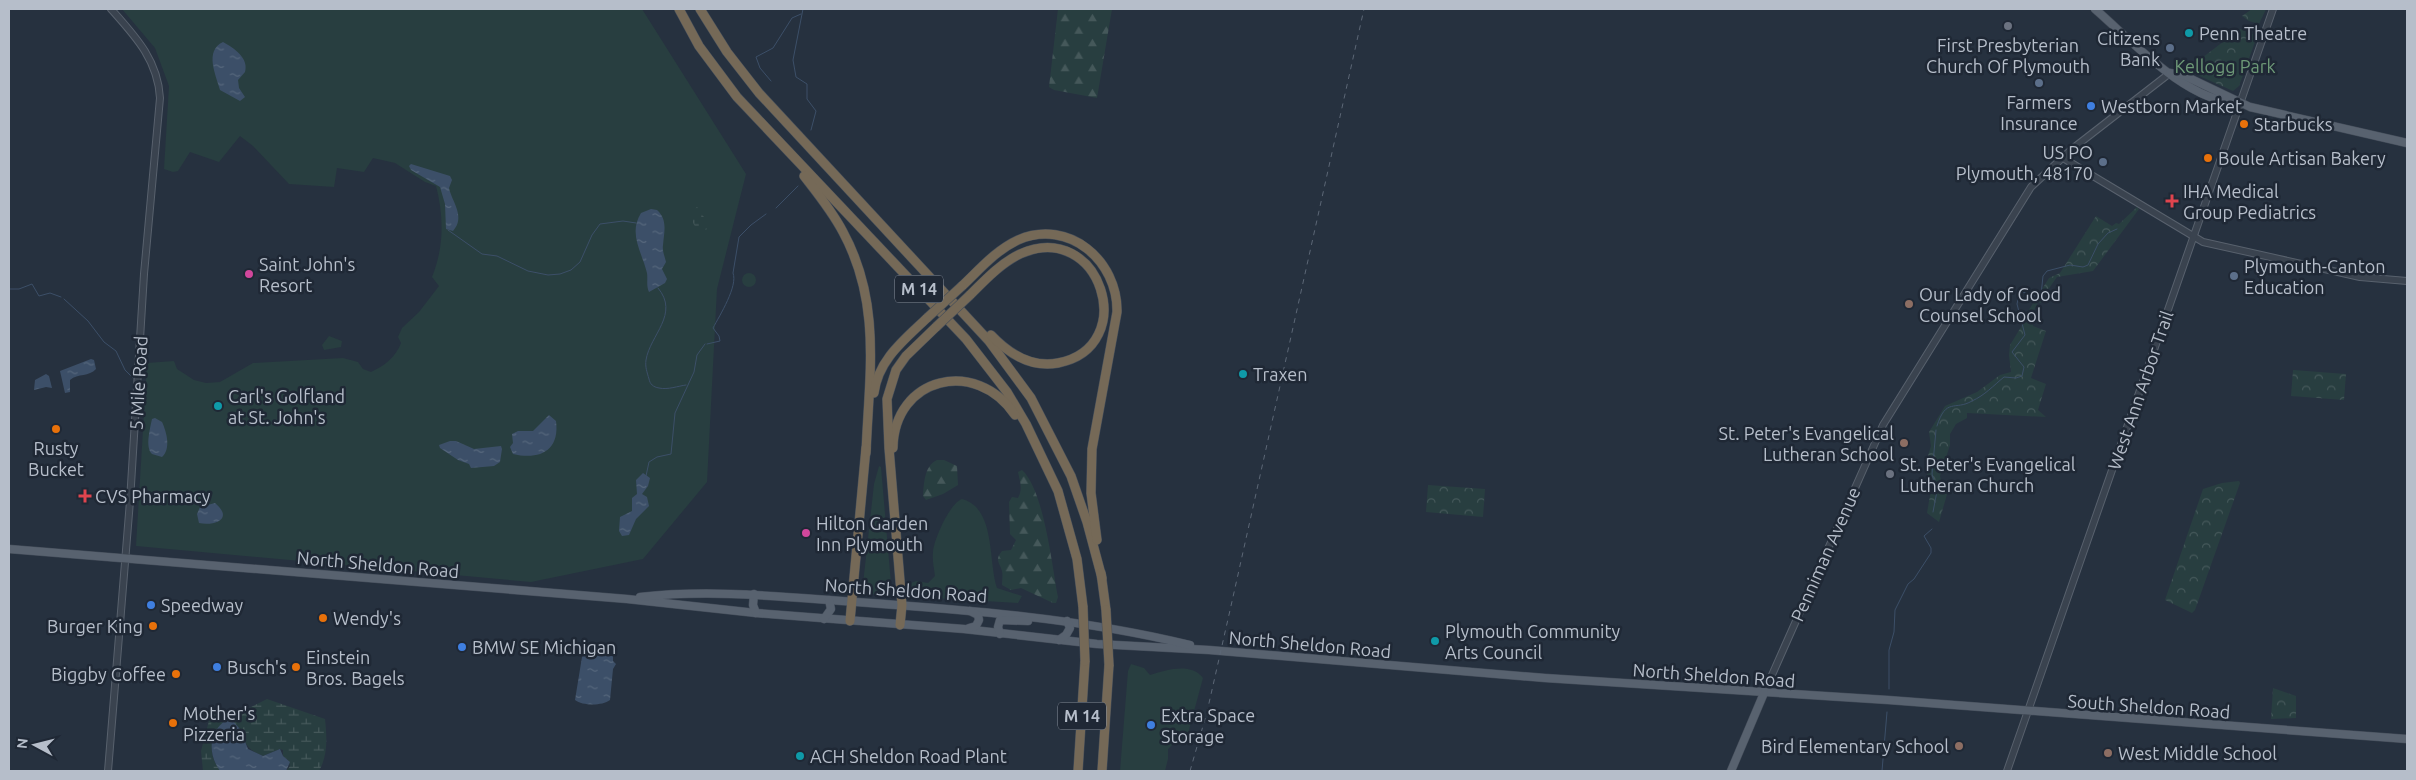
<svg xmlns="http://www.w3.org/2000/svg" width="2416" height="780" viewBox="0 0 2416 780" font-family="Ubuntu,sans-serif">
  <defs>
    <pattern id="forest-firs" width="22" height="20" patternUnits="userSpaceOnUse" patternTransform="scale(1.25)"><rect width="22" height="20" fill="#283e40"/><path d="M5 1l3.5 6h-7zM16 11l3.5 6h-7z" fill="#45585a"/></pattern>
    <pattern id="wetland-marsh" width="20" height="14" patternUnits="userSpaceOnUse" patternTransform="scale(1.25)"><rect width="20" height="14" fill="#283e40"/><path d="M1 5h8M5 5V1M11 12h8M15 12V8" fill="none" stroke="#45585a"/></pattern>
    <pattern id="park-crowns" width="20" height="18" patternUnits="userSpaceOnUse" patternTransform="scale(1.25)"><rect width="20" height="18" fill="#283e40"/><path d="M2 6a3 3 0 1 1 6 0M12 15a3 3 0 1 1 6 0" fill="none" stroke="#45585a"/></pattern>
    <pattern id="water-ripples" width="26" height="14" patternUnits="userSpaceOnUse" patternTransform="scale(1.25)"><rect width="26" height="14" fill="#3c4f68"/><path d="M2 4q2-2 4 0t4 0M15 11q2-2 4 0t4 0" fill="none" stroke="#56677c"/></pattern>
  </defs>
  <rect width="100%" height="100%" fill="#26313f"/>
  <g fill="#283e40">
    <path d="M122,9h520l104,165 -29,115 -10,193 -64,77 -112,23 -395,-36 11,-183 27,-2 3,8 17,11 12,3 14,-1 33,-19 90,-5 15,4 5,7 8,3c13,-6 25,-15 30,-29l-3,-6 4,-9 17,-16 20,-26 -7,-9c12,-29 12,-61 4,-91l-11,-4 -30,-19 -22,-5 -9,14 -27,-4 -3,19 -45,-3 -36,-38 -13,-10 -21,26 -29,-10 -12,19 -5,1 -9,-3 5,-83 -14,-38z"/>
    <circle cx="749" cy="280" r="7"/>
    <polygon points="329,336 342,341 341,347 324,350 322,345"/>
    <polygon points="879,466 881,467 892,595 890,596 862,593 874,484"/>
    <path d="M962,499c34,9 26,62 35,89l25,8 -4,7 -102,-6 -4,-3 -1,-11 5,-2 12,2 7,-7c-1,-8 -3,-16 -2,-24 1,-13 17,-49 29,-53z"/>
    <path d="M1131,664l13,4 6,7c16,-5 41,-13 53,3l-17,63 -11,1 -7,7v10l-3,12h-45l8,-100z"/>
  </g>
  <g fill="url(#forest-firs)">
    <polygon points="1058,9 1112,9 1097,98 1054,90 1049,87"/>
    <path d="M937,460h7l13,6 1,19 -15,9 -17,6 -3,-4c1,-12 1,-30 14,-36z"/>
    <path d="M1022,470c22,20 30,96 36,127l-2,6h-3l-32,-15 -10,2 -9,-5c0,-4 1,-10 0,-14 -2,-8 -8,-11 0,-20l9,-1 5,-10 -6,-6 -1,-32 3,-5 6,1c5,-9 2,-16 0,-26z"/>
  </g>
  <g fill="url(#wetland-marsh)">
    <path d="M697,207l11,16 -1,6 -5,3c-7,-2 -12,-13 -10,-20z"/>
    <path d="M267,699l58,20c2,19 3,36 -6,52h-33l4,-5 -2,-6 -5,-4v-6l-3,-1 -17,7c-25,-10 -13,-19 -27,-31l-20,4c-6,17 -7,28 5,42h-18l-2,-20 10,-38 36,-4z"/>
  </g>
  <g fill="url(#park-crowns)">
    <polygon points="2252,9 2266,9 2259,24 2249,21 2242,16"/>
    <polygon points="2240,29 2255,35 2256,39 2239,86 2233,91 2186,70"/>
    <polygon points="2137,207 2139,209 2093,271 2057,277 2045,294 2041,303 2038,302 2031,317 2033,326 2046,331 2031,378 2046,384 2038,410 2046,417 1967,413 1967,418 1956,424 1950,434 1950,445 1940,476 1943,489 1948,491 1939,522 1927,513 1931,490 1925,465 1931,446 1929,432 1945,406 1977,392 2000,375 2011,372 2009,355 2010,345 2021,327 2027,313 2049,278 2060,273 2096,216 2112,226 2116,223 2119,224"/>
    <polygon points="2293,370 2346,374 2344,400 2291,396"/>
    <polygon points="2239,481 2240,483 2195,610 2192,613 2165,600 2203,489 2222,483"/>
    <polygon points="1428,485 1485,489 1483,517 1426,512"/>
    <polygon points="2273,688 2296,696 2296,718 2271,719"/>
  </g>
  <g fill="url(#water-ripples)">
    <path d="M223,42c11,6 26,16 22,30l-7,8 1,8 6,9 -5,4 -20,-11c-4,-15 -16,-39 3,-48z"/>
    <path d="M411,164l39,12 2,4 -3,8c3,14 17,29 4,43l-7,-2 -1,-25 -5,-17 -29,-17 -2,-4z"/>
    <path d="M651,209l6,1c11,10 7,22 6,35 -1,6 2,12 3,17l-4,7 5,10 -2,4 -16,9c-3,-6 -1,-13 -2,-19 -5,-21 -19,-39 -6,-60z"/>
    <path d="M91,359l3,1 2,9c-7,8 -18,4 -26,11v12l-5,1 -5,-22z"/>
    <polygon points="46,374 49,376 52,388 46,387 34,390 35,380"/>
    <path d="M549,415l7,6c4,31 -18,39 -43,33l-3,-7 3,-4 -1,-9 6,-3h15z"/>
    <path d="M155,418l7,4c5,11 9,27 0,35l-10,-3c-7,-7 -2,-25 0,-35z"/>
    <polygon points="450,441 456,441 474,449 501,446 502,449 500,462 494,466 471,468 469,464 458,460 440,448 439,445"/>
    <polygon points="643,473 650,478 648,486 642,494 647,497 649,506 636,519 629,535 622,536 619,531 620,517 632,511 632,498 637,494 636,480"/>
    <path d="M215,503c19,16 0,23 -16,20l-2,-9 3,-7z"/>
    <path d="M613,649v12l3,3 -3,5 -3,31c-8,6 -27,6 -35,0l7,-43 7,-7z"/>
    <path d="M226,720h6l8,9 8,20 15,7 17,-7 3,7 7,6 -4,9h-66c-12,-17 -12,-38 6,-51z"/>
  </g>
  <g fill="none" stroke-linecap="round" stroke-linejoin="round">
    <g stroke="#3c4f68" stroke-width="1">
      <polyline points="803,9 793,60 796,77 807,84 807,99 816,111 811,130"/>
      <polyline points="771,81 760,68 756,57 773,48 792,18 801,14"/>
      <polyline points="776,208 798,186"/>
      <polyline points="448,230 482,254 497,256 528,271 548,275 560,274 571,270 580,262 592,235 600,224 623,221 636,223"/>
      <path d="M658,288c22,26 -8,47 -12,72 -1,7 1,12 3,19 1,5 4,8 10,9 9,2 19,-2 27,-3"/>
      <polyline points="9,289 19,289 32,284 39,296 50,293 61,297"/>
      <polyline points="64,299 88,321 104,342 116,351 125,370 133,378"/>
      <path d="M707,344l13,-3 -1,-5 -6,-8c7,-13 25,-42 20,-55l6,-36 12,-12 15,-11"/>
      <path d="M1937,426c9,-29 18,-15 35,-25 13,-6 21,-15 32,-24l12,1 6,-2 2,-9 -12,-15 13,-17 -8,-31 2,-9 4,-3 9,4 9,-1 2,-19 4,-5 23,-6 13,2 5,-2 10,-21 10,-11 9,-4"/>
      <polyline points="646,476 649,462 657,457 671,454 675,413 694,372 697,355 705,344"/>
      <polyline points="1933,512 1937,491 1932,474 1936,430"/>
      <polyline points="1889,689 1889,650 1894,632 1895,610 1908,584 1914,579 1931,553 1931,548 1924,536 1932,529"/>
      <polyline points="1882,771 1887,712"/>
    </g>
    <defs>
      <g id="minor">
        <polyline points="2063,158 2203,242 2360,277 2407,281"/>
        <polyline points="1764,693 1883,425 2031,187 2072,149 2170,73"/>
        <path d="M108,771l22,-270 14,-227 16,-176c-2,-38 -25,-62 -49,-89"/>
        <polyline points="2007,771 2273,9"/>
      </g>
      <g id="major">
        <path d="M2095,9c37,32 92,93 143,94"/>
        <polyline points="2170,73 2183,75 2250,107 2407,143"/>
        <polyline points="9,549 627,599 756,613 964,629 1097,644 1209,650 1545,678 1888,700 2407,739"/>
        <polyline points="754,594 753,605 756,613"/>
        <path d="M640,597c72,-8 144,0 216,5 112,8 224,16 334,43"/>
        <polyline points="824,619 831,609 829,600"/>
        <polyline points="969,628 976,626 979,620 978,615 970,611"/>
        <polyline points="1000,634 998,627 1000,620 1028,621"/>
        <polyline points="1059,640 1066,635 1070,628 1067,621"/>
        <polyline points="1731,771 1764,693"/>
      </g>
      <g id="highway">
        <polyline points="679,9 699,46 737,97 966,339 1007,392 1026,424 1058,491 1077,559 1083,607"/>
        <polyline points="700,9 727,52 759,93 989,341 1031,398 1071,476 1087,522 1102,578"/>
        <path d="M804,176c14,18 28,35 39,56 39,72 26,143 23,221"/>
        <path d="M962,286c17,-16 34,-36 56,-46 51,-22 100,21 99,72l-25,137 -1,44 6,47"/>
        <path d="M970,295c15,-15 31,-32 50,-41 81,-36 121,93 38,109 -27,5 -49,-9 -67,-28"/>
        <path d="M874,393c4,-33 30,-53 53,-75"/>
        <path d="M893,448c1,-71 83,-91 122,-33"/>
        <polyline points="1101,573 1106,610"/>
        <polyline points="850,621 866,448"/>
        <polyline points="900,625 902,605 889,448 887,399 896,370 906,356 936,327"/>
        <polyline points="1078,771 1085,661"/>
        <polyline points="1102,771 1109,665"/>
      </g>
    </defs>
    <use href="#minor" stroke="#58616d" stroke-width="8"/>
    <use href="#major" stroke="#434c59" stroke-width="9"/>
    <use href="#highway" stroke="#454e5a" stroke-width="10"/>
    <use href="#minor" stroke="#3a434f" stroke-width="6"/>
    <use href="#major" stroke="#58626f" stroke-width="8"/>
    <use href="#highway" stroke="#756957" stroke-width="9"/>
    <polyline stroke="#5c6776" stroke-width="1" stroke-dasharray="5 5" stroke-linecap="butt" points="1190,771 1207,712 1233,597 1364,9"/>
    <defs>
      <g id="highway-bridge">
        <polyline points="927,318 962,286"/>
        <polyline points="936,327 970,295"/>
        <polyline points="1083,607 1085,661"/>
        <polyline points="1106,610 1109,665"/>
      </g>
    </defs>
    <use href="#highway-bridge" stroke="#454e5a" stroke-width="10" stroke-linecap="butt"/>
    <use href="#highway-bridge" stroke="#756957" stroke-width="9"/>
  </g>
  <g fill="#6b7280" stroke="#1f2835" stroke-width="2">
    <circle cx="2008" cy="26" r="5"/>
    <circle cx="1890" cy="474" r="5"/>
  </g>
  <g fill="#0f9aa8" stroke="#1f2835" stroke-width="2">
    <circle cx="2189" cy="33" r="5"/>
    <circle cx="1243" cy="374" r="5"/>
    <circle cx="218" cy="406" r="5"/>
    <circle cx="1435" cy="641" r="5"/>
    <circle cx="800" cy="756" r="5"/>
  </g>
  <g fill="#5c6f8a" stroke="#1f2835" stroke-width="2">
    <circle cx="2170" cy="48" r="5"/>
    <circle cx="2039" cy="83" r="5"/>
    <circle cx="2103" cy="162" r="5"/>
    <circle cx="2234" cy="276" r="5"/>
  </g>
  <g fill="#3f7fe0" stroke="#1f2835" stroke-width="2">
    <circle cx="2091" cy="106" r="5"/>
    <circle cx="151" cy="605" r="5"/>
    <circle cx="462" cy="647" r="5"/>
    <circle cx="217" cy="667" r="5"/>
    <circle cx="1151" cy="725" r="5"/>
  </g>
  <g fill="#e8710a" stroke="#1f2835" stroke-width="2">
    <circle cx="2244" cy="124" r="5"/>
    <circle cx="2208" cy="158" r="5"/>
    <circle cx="56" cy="429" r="5"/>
    <circle cx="323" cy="618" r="5"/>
    <circle cx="153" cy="626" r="5"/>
    <circle cx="296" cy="667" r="5"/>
    <circle cx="176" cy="674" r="5"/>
    <circle cx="173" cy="723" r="5"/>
  </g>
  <g fill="#e0444e" stroke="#1f2835" stroke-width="2">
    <path d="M2169.5 193.5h5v5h5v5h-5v5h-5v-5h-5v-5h5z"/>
    <path d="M82.5 488.5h5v5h5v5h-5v5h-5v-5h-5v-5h5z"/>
  </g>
  <g fill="#d1479c" stroke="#1f2835" stroke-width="2">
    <circle cx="249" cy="274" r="5"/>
    <circle cx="806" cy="533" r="5"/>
  </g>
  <g fill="#8d6e63" stroke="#1f2835" stroke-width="2">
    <circle cx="1909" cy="304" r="5"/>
    <circle cx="1904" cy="443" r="5"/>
    <circle cx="1959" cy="746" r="5"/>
    <circle cx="2108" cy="753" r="5"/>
  </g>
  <g text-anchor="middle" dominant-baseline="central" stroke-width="5" stroke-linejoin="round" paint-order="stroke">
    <g fill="#1f2835" stroke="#89919d" stroke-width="1">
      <rect x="895" y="275.5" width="48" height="27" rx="4"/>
      <rect x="1058" y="702.5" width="48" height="27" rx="4"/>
    </g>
    <g font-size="16" font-weight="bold" fill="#b6beca">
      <text x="919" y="289">M 14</text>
      <text x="1082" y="716">M 14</text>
    </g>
    <g font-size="18" fill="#b6beca" stroke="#1f2835" text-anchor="start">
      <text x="2199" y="33">Penn Theatre</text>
      <text x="2160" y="38" text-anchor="end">Citizens<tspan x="2160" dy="21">Bank</tspan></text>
      <text x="2008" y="45" text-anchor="middle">First Presbyterian<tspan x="2008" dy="21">Church Of Plymouth</tspan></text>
      <text x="2039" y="102" text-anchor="middle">Farmers<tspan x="2039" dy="21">Insurance</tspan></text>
      <text x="2101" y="106">Westborn Market</text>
      <text x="2254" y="124">Starbucks</text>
      <text x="2093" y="152" text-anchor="end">US PO<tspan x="2093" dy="21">Plymouth, 48170</tspan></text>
      <text x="2218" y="158">Boule Artisan Bakery</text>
      <text x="2183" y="191">IHA Medical<tspan x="2183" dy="21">Group Pediatrics</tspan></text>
      <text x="259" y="264">Saint John's<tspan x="259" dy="21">Resort</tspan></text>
      <text x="2244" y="266">Plymouth-Canton<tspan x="2244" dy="21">Education</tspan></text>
      <text x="1919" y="294">Our Lady of Good<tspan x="1919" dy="21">Counsel School</tspan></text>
      <text x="1253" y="374">Traxen</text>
      <text x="228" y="396">Carl's Golfland<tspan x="228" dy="21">at St. John's</tspan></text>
      <text x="1894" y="433" text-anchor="end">St. Peter's Evangelical<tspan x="1894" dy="21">Lutheran School</tspan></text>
      <text x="56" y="448" text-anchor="middle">Rusty<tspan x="56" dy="21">Bucket</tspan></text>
      <text x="1900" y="464">St. Peter's Evangelical<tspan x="1900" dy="21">Lutheran Church</tspan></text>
      <text x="95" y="496">CVS Pharmacy</text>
      <text x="816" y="523">Hilton Garden<tspan x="816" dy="21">Inn Plymouth</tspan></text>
      <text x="161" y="605">Speedway</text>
      <text x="333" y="618">Wendy's</text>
      <text x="143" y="626" text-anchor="end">Burger King</text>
      <text x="1445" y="631">Plymouth Community<tspan x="1445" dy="21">Arts Council</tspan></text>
      <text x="472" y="647">BMW SE Michigan</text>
      <text x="306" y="657">Einstein<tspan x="306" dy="21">Bros. Bagels</tspan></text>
      <text x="227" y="667">Busch's</text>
      <text x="166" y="674" text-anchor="end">Biggby Coffee</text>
      <text x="183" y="713">Mother's<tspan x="183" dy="21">Pizzeria</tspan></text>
      <text x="1161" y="715">Extra Space<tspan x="1161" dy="21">Storage</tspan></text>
      <text x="1949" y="746" text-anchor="end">Bird Elementary School</text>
      <text x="2118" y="753">West Middle School</text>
      <text x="810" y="756">ACH Sheldon Road Plant</text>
    </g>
    <g font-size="18" fill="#6e9a78" stroke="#1f2835">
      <text x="2225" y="66">Kellogg Park</text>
    </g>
    <g font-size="18" fill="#b6beca" stroke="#1f2835">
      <text transform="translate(138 383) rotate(-87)">5 Mile Road</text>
      <text transform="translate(2140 390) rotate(-71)">West Ann Arbor Trail</text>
      <text transform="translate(1825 554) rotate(-66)">Penniman Avenue</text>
      <text transform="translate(378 564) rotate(5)">North Sheldon Road</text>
      <text transform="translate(906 590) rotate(4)">North Sheldon Road</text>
      <text transform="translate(1310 644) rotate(5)">North Sheldon Road</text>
      <text transform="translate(1714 675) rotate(4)">North Sheldon Road</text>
      <text transform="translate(2149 706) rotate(4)">South Sheldon Road</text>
    </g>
  </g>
  <rect width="2416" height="780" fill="none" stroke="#b6beca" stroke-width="20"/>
  <g transform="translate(35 745) rotate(277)" stroke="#1f2835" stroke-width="4" paint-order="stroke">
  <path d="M0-4L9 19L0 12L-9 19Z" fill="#b6beca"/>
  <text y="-8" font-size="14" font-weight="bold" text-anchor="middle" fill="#b6beca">N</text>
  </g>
</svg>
